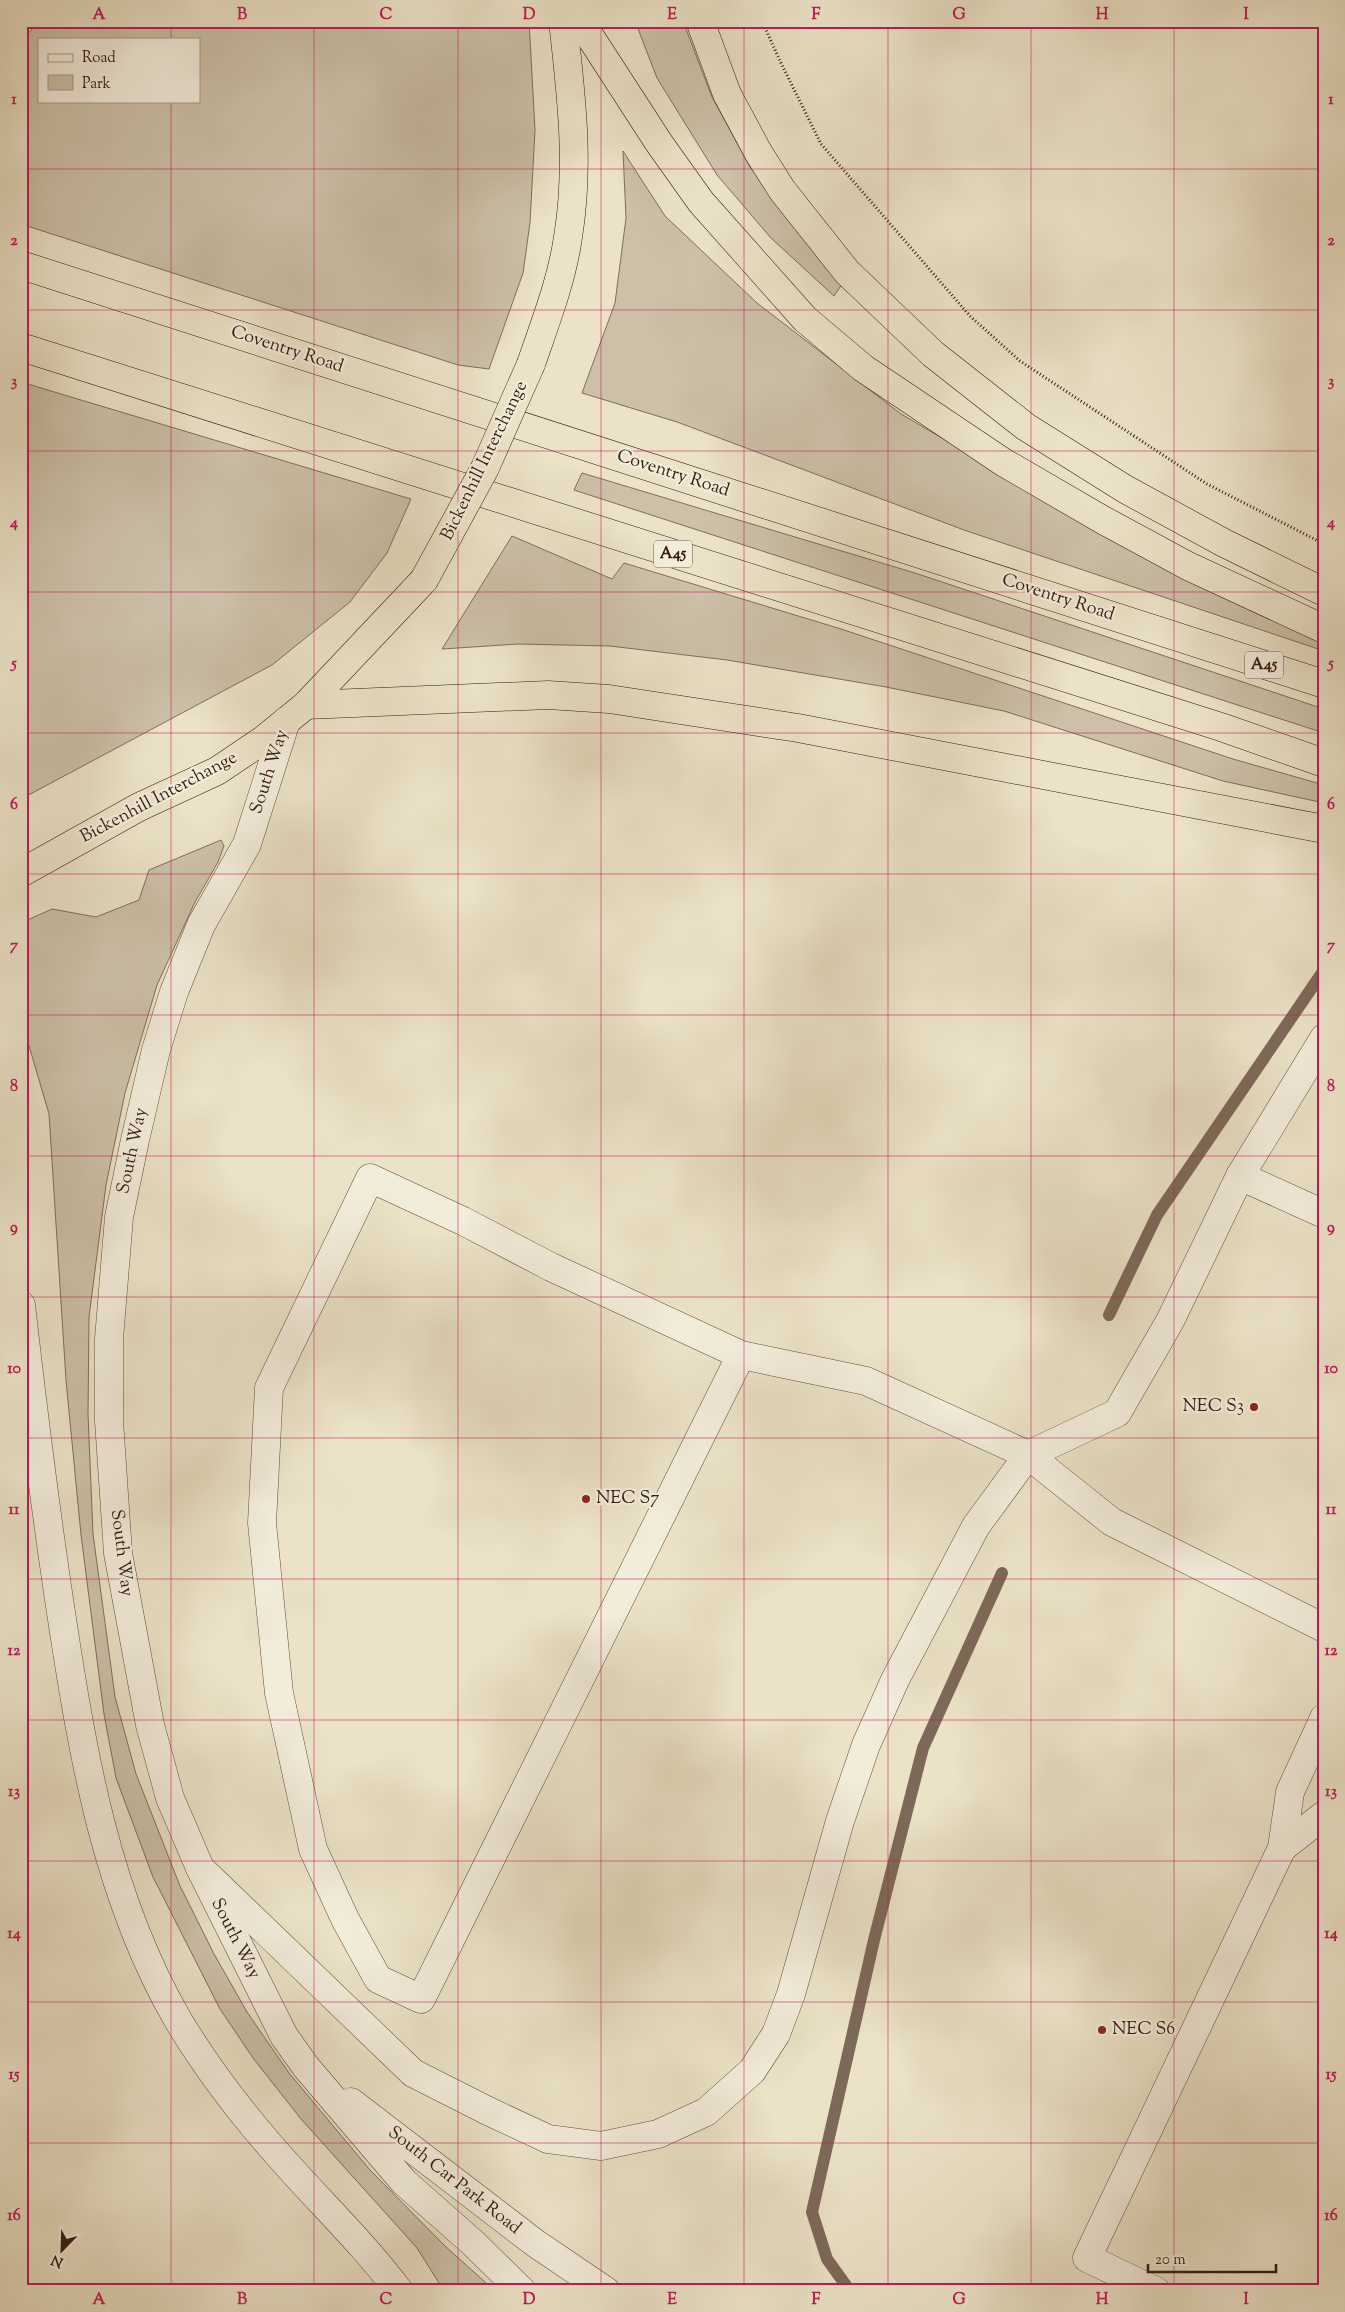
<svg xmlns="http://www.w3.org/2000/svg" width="1345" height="2312" viewBox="0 0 1345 2312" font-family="'Sorts Mill Goudy',serif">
  <rect width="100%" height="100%" fill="#ebe2c7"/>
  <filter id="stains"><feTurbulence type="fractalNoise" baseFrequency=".004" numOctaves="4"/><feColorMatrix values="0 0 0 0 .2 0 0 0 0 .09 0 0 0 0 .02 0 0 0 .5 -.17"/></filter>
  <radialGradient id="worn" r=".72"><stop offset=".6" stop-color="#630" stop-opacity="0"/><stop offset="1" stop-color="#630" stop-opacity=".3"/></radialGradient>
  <g fill="#ccc0a8" stroke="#806d5c" fill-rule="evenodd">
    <path d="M39,21h490l6,109 -5,93 -7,50 -34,96 -31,-4 -437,-141v-182zM39,39h160v62h-160z"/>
    <polygon points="635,21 683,21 712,97 750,167 844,281 834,296 771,238 717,175 657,78"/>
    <polygon points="623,151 665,216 757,303 901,414 1157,564 1324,641 1324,651 964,530 677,422 582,393 615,303 626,218"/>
    <polygon points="21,382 411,499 387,553 350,602 272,665 21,799"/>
    <polygon points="582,473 915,573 1324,709 1324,733 574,490"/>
    <polygon points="512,536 612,579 624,563 841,629 1233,759 1324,785 1324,803 1223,781 1004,711 886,687 727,660 610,646 518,644 442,649"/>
    <polygon points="221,840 224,846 218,862 195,902 157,985 125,1093 106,1185 89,1317 88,1414 93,1534 115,1697 136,1774 180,1886 214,1954 247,2012 289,2073 370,2170 445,2246 495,2291 444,2291 417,2248 301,2119 253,2058 220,2009 153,1877 116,1778 104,1714 81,1535 66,1380 49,1114 27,1039 21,1032 21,923 52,909 96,917 139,900 149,870"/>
  </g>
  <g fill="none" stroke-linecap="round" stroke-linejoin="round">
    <g stroke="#7d6959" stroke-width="12">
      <polyline points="1109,1315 1157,1215 1324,970"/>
      <polyline points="850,2291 827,2259 812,2212 874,1940 923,1748 1002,1573"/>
    </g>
    <defs>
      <g id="minor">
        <polyline points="286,721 247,844 201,925 174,992 156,1050 135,1140 119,1217 109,1339 109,1421 118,1553 150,1725 170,1798 200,1868 284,2036 306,2067 404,2182 473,2243 522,2291"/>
        <polyline points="1240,1176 1324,1214"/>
        <path d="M21,1305c12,105 25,210 41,314 21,138 45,279 116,401 31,52 72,104 112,148 37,41 76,79 109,123"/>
        <polyline points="741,1355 421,1999 378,1979 345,1919 313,1849 279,1693 262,1523 269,1388 370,1178 463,1221 551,1267 741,1355 866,1381 1028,1455 1112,1522 1324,1628"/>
        <polyline points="1282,1848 1324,1815"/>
        <polyline points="200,1868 413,2073 488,2111 548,2139 601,2146 658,2134 706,2112 752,2071 776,2034 791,1994 840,1821 866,1745 895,1680 976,1526 1028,1455 1117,1413 1170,1321 1240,1176 1324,1038"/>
        <polyline points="351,2102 535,2243 606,2291"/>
        <polyline points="1156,2291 1087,2258 1282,1848 1290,1792 1324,1718"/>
      </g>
      <g id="highway">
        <polyline points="580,21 659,143 701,202 805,319 863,368 1003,462 1103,520 1188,566 1324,629"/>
        <polyline points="700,21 727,94 758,152 782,190 847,272 933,354 1026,427 1125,489 1224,543 1324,592"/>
        <polyline points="21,265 1324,684"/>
        <polyline points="21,347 1221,727 1324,763"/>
        <path d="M531,364c14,-41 31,-84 37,-127 12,-73 3,-143 -5,-216"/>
        <polyline points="306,705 548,695 609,699 798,728 1324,829"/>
        <polyline points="21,873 139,807 217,771 263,740 306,705 424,580"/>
      </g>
    </defs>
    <use href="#minor" stroke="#624c3e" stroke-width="29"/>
    <use href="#highway" stroke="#341a11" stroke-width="29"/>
    <polyline stroke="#341a11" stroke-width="3" stroke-dasharray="1 2.5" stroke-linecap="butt" points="762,21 781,63 821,144 970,316 1020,361 1207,484 1324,544"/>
    <use href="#minor" stroke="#f2ecdb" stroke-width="28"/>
    <use href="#highway" stroke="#ebe2c7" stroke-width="28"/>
    <defs>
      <polyline id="highway-bridge" points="424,580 485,468 531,364"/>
    </defs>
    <use href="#highway-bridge" stroke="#341a11" stroke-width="29" stroke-linecap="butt"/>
    <use href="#highway-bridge" stroke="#ebe2c7" stroke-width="28"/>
  </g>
  <path fill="none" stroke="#c2185b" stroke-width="1" stroke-opacity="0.55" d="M171,21v18M314,21v2270M458,21v2270M601,21v2270M744,21v2270M888,21v2270M1031,21v2270M1174,21v2270M171,101v2190M21,169h1303M21,310h1303M21,451h1303M21,592h1303M21,733h1303M21,874h1303M21,1015h1303M21,1156h1303M21,1297h1303M21,1438h1303M21,1579h1303M21,1720h1303M21,1861h1303M21,2002h1303M21,2143h1303"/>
  <g fill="#8f2418" stroke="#f2ecdb" stroke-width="2">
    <circle cx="1254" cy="1407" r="5"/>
    <circle cx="586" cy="1499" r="5"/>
    <circle cx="1102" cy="2030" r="5"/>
  </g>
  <g text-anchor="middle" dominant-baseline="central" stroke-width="4.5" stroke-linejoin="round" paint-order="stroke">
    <g fill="#f2ecdb" stroke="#6d594e" stroke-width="1">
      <rect x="654" y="540.5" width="38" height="27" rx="4"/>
      <rect x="1245" y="651.5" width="38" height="27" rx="4"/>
    </g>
    <g font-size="16" font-weight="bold" fill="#341a11">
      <text x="673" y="554">A45</text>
      <text x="1264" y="665">A45</text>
    </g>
    <g font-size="18" fill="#341a11" stroke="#f2ecdb">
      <text transform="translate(287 350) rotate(18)">Coventry Road</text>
      <text transform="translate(485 461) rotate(-64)">Bickenhill Interchange</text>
      <text transform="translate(673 474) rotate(18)">Coventry Road</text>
      <text transform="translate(1058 598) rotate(18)">Coventry Road</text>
      <text transform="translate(270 772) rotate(-72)">South Way</text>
      <text transform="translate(159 798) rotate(-28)">Bickenhill Interchange</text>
      <text transform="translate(133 1151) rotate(-78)">South Way</text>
      <text transform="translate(121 1553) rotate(83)">South Way</text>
      <text transform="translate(235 1939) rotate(63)">South Way</text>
      <text transform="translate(454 2181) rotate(38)">South Car Park Road</text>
    </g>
    <g font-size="18" fill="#341a11" stroke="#f2ecdb" text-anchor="start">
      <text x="1244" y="1407" text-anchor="end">NEC S3</text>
      <text x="596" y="1499">NEC S7</text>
      <text x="1112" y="2030">NEC S6</text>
    </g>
  </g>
  <rect width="1345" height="2312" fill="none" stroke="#ebe2c7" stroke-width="55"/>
  <rect x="38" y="38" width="162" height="65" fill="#f2ecdb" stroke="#a6988a"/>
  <rect x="48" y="54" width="25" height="8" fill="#f2ecdb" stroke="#a6988a"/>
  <text x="82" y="62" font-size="15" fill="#341a11">Road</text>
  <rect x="48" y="75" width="25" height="15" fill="#ccc0a8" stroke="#a6988a"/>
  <text x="82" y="88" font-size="15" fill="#341a11">Park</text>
  <g transform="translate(62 2250) rotate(203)" stroke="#f2ecdb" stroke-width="4" paint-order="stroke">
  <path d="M0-4L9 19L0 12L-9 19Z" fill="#341a11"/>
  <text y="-8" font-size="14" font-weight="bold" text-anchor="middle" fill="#341a11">N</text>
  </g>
  <path d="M1148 2264v8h128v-8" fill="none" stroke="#341a11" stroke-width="2.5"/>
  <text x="1155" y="2264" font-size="15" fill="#341a11" stroke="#f2ecdb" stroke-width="4" paint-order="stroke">20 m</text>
  <rect x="28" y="28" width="1290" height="2256" fill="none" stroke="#c2185b" stroke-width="2"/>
  <g font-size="16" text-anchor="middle" font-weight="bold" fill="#c2185b">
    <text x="99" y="19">A</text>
    <text x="242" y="19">B</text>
    <text x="386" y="19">C</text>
    <text x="529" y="19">D</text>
    <text x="672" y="19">E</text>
    <text x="816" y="19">F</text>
    <text x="959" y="19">G</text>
    <text x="1102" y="19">H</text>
    <text x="1246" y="19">I</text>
    <text x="14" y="104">1</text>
    <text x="1331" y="104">1</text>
    <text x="14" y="245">2</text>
    <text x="1331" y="245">2</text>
    <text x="14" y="386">3</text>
    <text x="1331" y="386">3</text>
    <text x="14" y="527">4</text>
    <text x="1331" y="527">4</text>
    <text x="14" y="668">5</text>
    <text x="1331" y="668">5</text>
    <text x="14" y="809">6</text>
    <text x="1331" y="809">6</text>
    <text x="14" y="950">7</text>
    <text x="1331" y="950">7</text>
    <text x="14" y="1091">8</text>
    <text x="1331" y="1091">8</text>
    <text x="14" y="1232">9</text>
    <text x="1331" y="1232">9</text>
    <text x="14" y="1373">10</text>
    <text x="1331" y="1373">10</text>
    <text x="14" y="1514">11</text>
    <text x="1331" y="1514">11</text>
    <text x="14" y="1655">12</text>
    <text x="1331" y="1655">12</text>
    <text x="14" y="1796">13</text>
    <text x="1331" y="1796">13</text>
    <text x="14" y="1938">14</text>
    <text x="1331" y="1938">14</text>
    <text x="14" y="2079">15</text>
    <text x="1331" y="2079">15</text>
    <text x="14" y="2220">16</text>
    <text x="1331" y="2220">16</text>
    <text x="99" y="2304">A</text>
    <text x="242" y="2304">B</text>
    <text x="386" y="2304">C</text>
    <text x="529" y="2304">D</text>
    <text x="672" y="2304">E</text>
    <text x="816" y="2304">F</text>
    <text x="959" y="2304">G</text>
    <text x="1102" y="2304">H</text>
    <text x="1246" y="2304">I</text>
  </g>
  <rect width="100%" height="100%" filter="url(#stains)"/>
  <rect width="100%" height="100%" fill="url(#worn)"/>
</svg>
